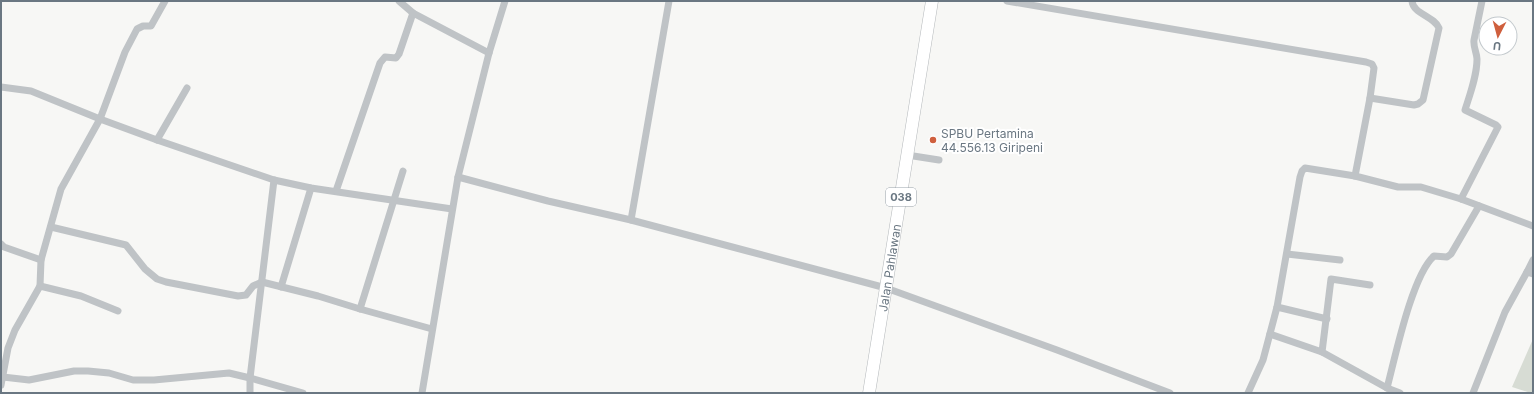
<svg xmlns="http://www.w3.org/2000/svg" width="1534" height="394" viewBox="0 0 1534 394" font-family="Inter,sans-serif">
  <rect width="100%" height="100%" fill="#f7f7f5"/>
  <polygon fill="#d7dcd4" points="1533,339 1533,393 1531,393 1512,387"/>
  <g fill="none" stroke-linecap="round" stroke-linejoin="round">
    <defs>
      <g id="primary">
        <path id="s1" d="M869,393l63,-392"/>
      </g>
    </defs>
    <use href="#primary" stroke="#b3b7ba" stroke-width="13"/>
    <g stroke="#bfc3c6" stroke-width="7">
      <polyline points="399,1 413,13"/>
      <polyline points="1007,1 1366,62 1372,64 1374,68 1370,98 1355,176"/>
      <polyline points="1,87 31,91 100,119 157,140 274,180 311,188 452,209"/>
      <path d="M1370,98l44,7 4,-1 5,-4 16,-72c-5,-12 -26,-14 -27,-27"/>
      <polyline points="157,140 187,88"/>
      <polyline points="907,155 939,160"/>
      <polyline points="458,177 548,201 631,220 886,288 1057,350 1170,393"/>
      <polyline points="336,191 380,63 385,57 396,58 399,54 413,13 489,53"/>
      <path d="M1461,199l37,-72 -2,-2 -31,-15c5,-16 12,-34 12,-51 0,-6 -4,-12 -3,-19l8,-39"/>
      <polyline points="631,220 669,1"/>
      <polyline points="51,227 126,245 145,269 157,279 166,282 238,296 246,295 253,286 262,282 318,296 360,309 403,171"/>
      <polyline points="1,244 4,247 41,260"/>
      <polyline points="1287,254 1340,260"/>
      <polyline points="1527,272 1533,260"/>
      <polyline points="1370,285 1331,279 1322,352 1387,388 1400,393"/>
      <polyline points="40,286 41,260 61,189 100,119 125,52 137,29 143,26 151,26 165,1"/>
      <polyline points="281,287 311,188"/>
      <polyline points="1277,307 1327,319"/>
      <polyline points="360,309 432,329"/>
      <polyline points="1270,334 1322,352"/>
      <polyline points="3,377 29,380 74,371 88,371 109,373 133,380 154,380 229,373 250,378 303,393"/>
      <polyline points="1,385 8,348 15,330 40,286 81,296 118,311"/>
      <path d="M1387,388c8,-30 25,-113 47,-132l13,1 4,-3 28,-48"/>
      <polyline points="250,393 250,378 274,180"/>
      <polyline points="422,393 458,177 489,53 505,1"/>
      <polyline points="1248,393 1263,360 1277,307 1300,177 1302,171 1305,168 1355,176 1398,187 1421,187 1461,199 1533,226"/>
      <polyline points="1473,393 1505,312 1527,272 1533,274"/>
    </g>
    <use href="#primary" stroke="#fff" stroke-width="12"/>
  </g>
  <circle fill="#cf5f3d" stroke="#fff" stroke-width="1.5" cx="933" cy="140" r="4"/>
  <g text-anchor="middle" dominant-baseline="central" stroke-width="4" stroke-linejoin="round" paint-order="stroke">
    <rect fill="#fff" stroke="#97a0a8" stroke-width="1" x="886" y="188" width="30" height="18" rx="3"/>
    <g font-size="11" font-weight="bold" fill="#6a7782">
      <text x="901" y="197">038</text>
    </g>
    <g font-size="12" fill="#6a7782" stroke="#fff" text-anchor="start">
      <text x="941" y="133">SPBU Pertamina<tspan x="941" dy="14">44.556.13 Giripeni</tspan></text>
    </g>
    <g font-size="12" fill="#6a7782" stroke="#fff">
      <text stroke="none"><textPath href="#s1" startOffset="127">Jalan Pahlawan</textPath></text>
    </g>
  </g>
  <rect width="1534" height="394" fill="none" stroke="#6a7782" stroke-width="4"/>
  <g transform="translate(1498 36) rotate(186)"><circle r="19" fill="#ffffff" stroke="#c3c9cd"/>
  <path d="M0-3L7 15L0 10L-7 15Z" fill="#cf5f3d"/>
  <text y="-6" font-size="11" font-weight="bold" text-anchor="middle" fill="#6a7782">U</text>
  </g>
</svg>
